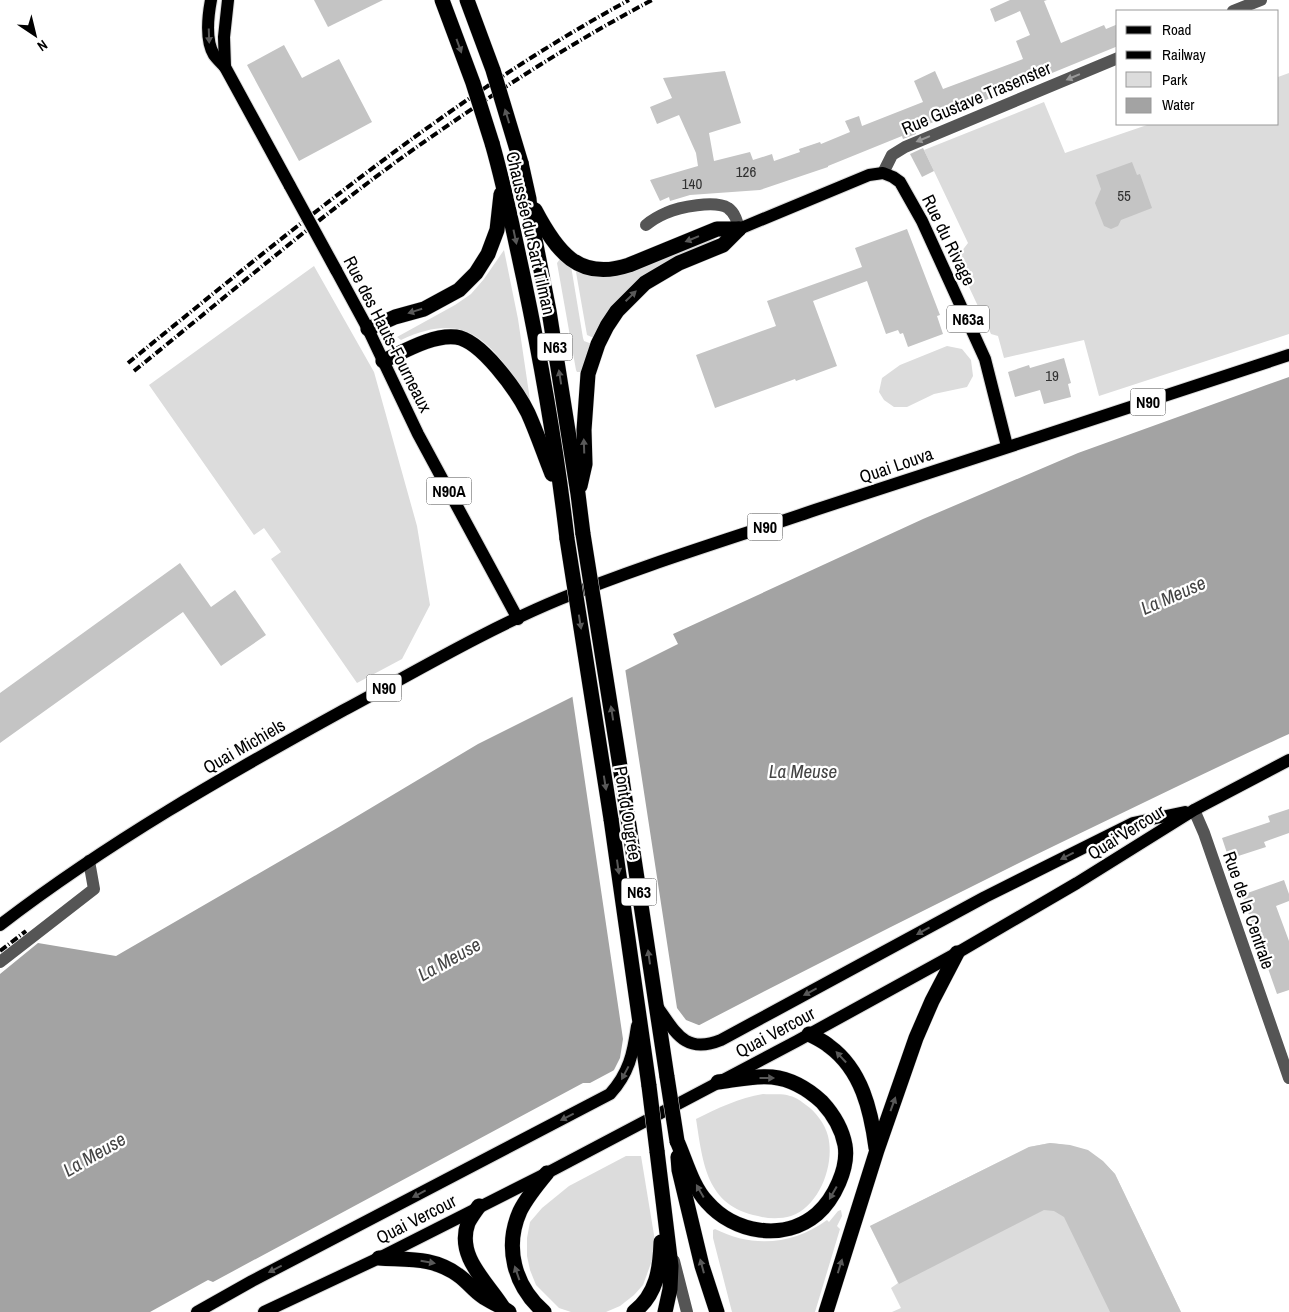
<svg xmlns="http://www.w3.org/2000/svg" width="1289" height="1312" viewBox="0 0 1289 1312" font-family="'Archivo Narrow',sans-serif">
  <rect width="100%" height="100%" fill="#fff"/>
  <g fill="#dcdcdc">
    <polygon points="1289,73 1289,334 1099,396 1084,340 1004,358 998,336 991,334 969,287 958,256 968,243 924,150 1044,102 1065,153 1150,124 1278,124 1278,77"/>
    <polygon points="714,238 716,240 668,261 594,338 587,335 576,272 577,269"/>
    <path d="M504,250l14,69 12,81c-37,-53 -59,-93 -129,-60l-4,-3 58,-32 16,-11 13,-15z"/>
    <polygon points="560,259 571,266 583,338 584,341 592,344 582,372 577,372 576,370 557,263"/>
    <polygon points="314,266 374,372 417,526 430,605 402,659 357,683 271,559 281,552 264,528 254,535 149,385"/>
    <polygon points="947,346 962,349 971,360 973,376 967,387 934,394 907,407 894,407 884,400 879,392 882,378 900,365"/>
    <path d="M763,1094c9,1 19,-1 27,2 6,1 12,6 16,9 10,7 19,19 22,31 7,28 -8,70 -37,80 -10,3 -23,3 -33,0 -52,-10 -55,-53 -62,-97 22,-11 43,-21 67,-25z"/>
    <path d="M1050,1143c30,3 45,8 65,31l66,138h-289l9,-4 -10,-20 7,-5 -28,-57 159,-79z"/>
    <polygon points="626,1156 641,1156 655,1241 654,1255 643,1285 634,1295 620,1306 606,1312 571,1312 559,1308 536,1285 530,1270 527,1256 527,1238 530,1222 542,1208 569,1186"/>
    <path d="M841,1210l1,6 -5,10 3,3 -25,83h-83l-19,-74v-8l2,-1c38,19 78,16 112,-9l2,2 9,-11z"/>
  </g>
  <path fill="#a3a3a3" d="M1289,377v357c-90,41 -177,84 -266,127 -145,72 -290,145 -433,222h-7l-370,199 -5,-2 -58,32h-150v-338l38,-31 78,13 223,-129 139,-83 200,-100 -5,-10 250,-115 155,-66z"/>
  <polygon fill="#fff" points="625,668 677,1008 686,1020 701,1026 612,1074 620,1058 623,1039 572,694"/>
  <g fill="#c4c4c4">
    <polygon points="314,0 383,0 328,27"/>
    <polygon points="1010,0 1047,0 1044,1 1061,43 1104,25 1106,29 1118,24 1118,46 954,113 915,130 916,134 903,139 902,136 828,166 828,167 760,190 690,195 670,201 669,197 660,201 650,180 698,166 696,153 679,115 657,124 650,107 672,98 663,78 725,71 741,123 709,133 714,161 750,152 753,160 772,154 774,161 800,152 799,149 820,142 821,144 850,132 845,121 859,116 862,126 923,102 914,81 935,71 943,89 1023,59 1016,41 1030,35 1020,11 995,22 990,9"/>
    <polygon points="284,45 302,78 339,59 372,122 299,161 247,65"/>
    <polygon points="923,148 934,171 922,177 910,154"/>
    <polygon points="1132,162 1137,175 1140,174 1152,208 1121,220 1118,226 1111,229 1104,226 1095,203 1101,189 1096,175"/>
    <polygon points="907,229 940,315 937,316 943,334 908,347 903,333 900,334 898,330 886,334 867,281 813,301 837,366 796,381 795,379 715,408 696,355 776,326 767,301 862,267 855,248"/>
    <polygon points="1064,358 1071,383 1068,384 1071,397 1044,404 1040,390 1015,397 1008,372 1029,365 1030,368"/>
    <polygon points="180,563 211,607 235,590 266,635 221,666 183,612 0,743 0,693"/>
    <polygon points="1289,809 1289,833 1264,842 1266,847 1229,859 1222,838 1270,822 1268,816"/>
    <polygon points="1284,880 1289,894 1289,901 1276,906 1289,941 1289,990 1277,994 1242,895"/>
    <polygon points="1050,1143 1070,1145 1088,1150 1103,1161 1115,1174 1181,1312 1110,1312 1064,1217 1054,1211 1044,1210 899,1284 870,1226 1029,1147"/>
  </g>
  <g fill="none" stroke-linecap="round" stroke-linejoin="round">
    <defs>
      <g id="major">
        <path d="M211,0c-3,16 -6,40 3,55 3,4 7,8 11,12l65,119"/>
        <polyline points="225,67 224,37 228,0"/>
        <polyline points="739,229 869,175 883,173 893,177 900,182 922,221 985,359 1007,446"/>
        <polyline points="336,270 368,329 418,434 518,619"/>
        <path d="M0,925c108,-83 226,-150 344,-215 71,-38 141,-80 216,-111 83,-34 170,-60 255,-89 158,-52 316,-102 474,-155"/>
        <path d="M656,1005c19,26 28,50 65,35l264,-143 148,-74 52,-11"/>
        <path d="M197,1312l55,-31 358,-187c19,-21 23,-40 27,-68"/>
        <polyline points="264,1312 379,1258 547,1173 797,1041 957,953 1077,883 1194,810 1289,760"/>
      </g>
      <g id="highway">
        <path d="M492,143c13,45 22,91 32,137 18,86 33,172 43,259"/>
        <polyline points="521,163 529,199 531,219 549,311 578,494 583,534"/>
        <path d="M535,210c21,40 43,72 94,55l88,-36h22"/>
        <polyline points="368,329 395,317 424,309 459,290 476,273 488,254 497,230 501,194"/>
        <path d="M383,361c20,-9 50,-27 73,-24 25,3 61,54 72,76 9,20 16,41 24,61"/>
        <polyline points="580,486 585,464 584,430 588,374 598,344 607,326 617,311 645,283 679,263 723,245 739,229"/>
        <polyline points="622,779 667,1077"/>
        <polyline points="611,819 649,1086"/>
        <path d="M809,1034c7,4 14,7 20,12 33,24 42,65 47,102"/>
        <path d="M677,1141c9,20 15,45 30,61 27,31 77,40 110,12 17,-15 32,-46 28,-69 -3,-16 -12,-31 -23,-43 -14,-13 -31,-23 -50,-25 -16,-2 -38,3 -54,5"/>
        <polyline points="657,1151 671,1266 670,1289 665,1312"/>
        <polyline points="678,1157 679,1170 702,1266 717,1312"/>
        <path d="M479,1206c-4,6 -8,11 -11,17 -12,33 18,58 34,83"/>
        <path d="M379,1258c30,2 54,-1 79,17 9,6 15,15 24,21 8,6 18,9 27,16"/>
        <path d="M544,1312c-30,-26 -40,-65 -24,-101 7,-14 17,-26 27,-38"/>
        <path d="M634,1312c23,-18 26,-43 27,-70"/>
        <polyline points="826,1312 877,1150 916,1038 932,1001 957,953"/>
      </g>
    </defs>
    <use href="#major" stroke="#dbdbdb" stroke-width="14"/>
    <use href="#highway" stroke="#dbdbdb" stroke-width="16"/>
    <g stroke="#555" stroke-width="12">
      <polyline points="1233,11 1261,0"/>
      <polyline points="883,173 892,155 905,147 1118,58"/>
      <path d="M646,225c6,-5 13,-9 20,-12 13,-6 49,-13 62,-5 7,5 9,13 11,21"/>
      <polyline points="1194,810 1204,833 1289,1078"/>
      <polyline points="0,962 94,889 89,861"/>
      <polyline points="674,1261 687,1312"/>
    </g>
    <use href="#major" stroke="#000" stroke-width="12"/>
    <use href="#highway" stroke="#000" stroke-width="15"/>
    <g stroke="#000" stroke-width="4" stroke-dasharray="8 2.5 1 2.5" stroke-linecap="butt">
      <path d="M128,363c160,-130 319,-264 501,-363"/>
      <path d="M134,371c88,-71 174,-145 266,-212 81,-58 164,-112 252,-159"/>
      <polyline points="0,951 26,931"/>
    </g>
    <defs>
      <polyline id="major-bridge" points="290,186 336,270"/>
      <g id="highway-bridge">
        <polyline points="442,0 473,83 492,143"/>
        <polyline points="467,0 493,70 521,163"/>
        <polyline points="583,534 622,779"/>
        <polyline points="567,539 611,819"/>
        <polyline points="667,1077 677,1141"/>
        <polyline points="649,1086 657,1151"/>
      </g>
    </defs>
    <use href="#major-bridge" stroke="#dbdbdb" stroke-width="14" stroke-linecap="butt"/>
    <use href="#highway-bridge" stroke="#dbdbdb" stroke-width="16" stroke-linecap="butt"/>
    <use href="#major-bridge" stroke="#000" stroke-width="12"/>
    <use href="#highway-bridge" stroke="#000" stroke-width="15"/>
  </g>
  <defs><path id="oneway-solid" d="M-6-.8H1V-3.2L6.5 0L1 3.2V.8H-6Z" transform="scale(1.25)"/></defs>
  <g fill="#595959">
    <use href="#oneway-solid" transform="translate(209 36) rotate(88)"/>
    <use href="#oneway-solid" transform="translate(459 46) rotate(70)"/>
    <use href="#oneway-solid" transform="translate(507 116) rotate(-107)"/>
    <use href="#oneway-solid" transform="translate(515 237) rotate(78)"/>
    <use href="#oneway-solid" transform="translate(692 239) rotate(158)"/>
    <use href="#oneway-solid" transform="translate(631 296) rotate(-44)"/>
    <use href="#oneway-solid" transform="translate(415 311) rotate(163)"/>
    <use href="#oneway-solid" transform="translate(560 377) rotate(-99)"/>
    <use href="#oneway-solid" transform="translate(584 446) rotate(-92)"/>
    <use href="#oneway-solid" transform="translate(580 622) rotate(81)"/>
    <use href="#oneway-solid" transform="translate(612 713) rotate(-99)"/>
    <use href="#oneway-solid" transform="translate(605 783) rotate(81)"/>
    <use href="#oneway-solid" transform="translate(1067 856) rotate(153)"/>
    <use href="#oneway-solid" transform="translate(618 867) rotate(82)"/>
    <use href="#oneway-solid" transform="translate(923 931) rotate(151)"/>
    <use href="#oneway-solid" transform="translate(649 957) rotate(-98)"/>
    <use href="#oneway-solid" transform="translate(810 992) rotate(152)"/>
    <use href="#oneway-solid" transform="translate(841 1057) rotate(-133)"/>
    <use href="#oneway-solid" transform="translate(625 1073) rotate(118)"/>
    <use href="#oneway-solid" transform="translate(767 1078)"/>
    <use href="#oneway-solid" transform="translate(893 1104) rotate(-70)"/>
    <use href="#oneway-solid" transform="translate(567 1117) rotate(153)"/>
    <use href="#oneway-solid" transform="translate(700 1191) rotate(-120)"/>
    <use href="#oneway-solid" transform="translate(833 1193) rotate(120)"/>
    <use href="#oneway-solid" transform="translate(419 1194) rotate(152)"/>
    <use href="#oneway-solid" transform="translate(428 1262) rotate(10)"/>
    <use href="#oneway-solid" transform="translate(702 1266) rotate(-105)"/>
    <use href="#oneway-solid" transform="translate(840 1266) rotate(-73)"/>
    <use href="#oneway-solid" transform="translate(275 1269) rotate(153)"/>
    <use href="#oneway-solid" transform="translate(517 1273) rotate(-109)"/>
  </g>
  <g fill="#999">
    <use href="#oneway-solid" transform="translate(1073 77) rotate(157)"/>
    <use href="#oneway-solid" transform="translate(923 139) rotate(158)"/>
  </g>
  <g text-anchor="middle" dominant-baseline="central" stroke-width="4.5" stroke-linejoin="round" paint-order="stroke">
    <g font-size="15" fill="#313131">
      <text x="746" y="171">126</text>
      <text x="692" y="183">140</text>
      <text x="1124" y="195">55</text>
      <text x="1052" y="375">19</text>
    </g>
    <g fill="#fff" stroke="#4c4c4c" stroke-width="1">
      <rect x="947" y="305.5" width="42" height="27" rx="4"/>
      <rect x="537.5" y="333.5" width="35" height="27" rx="4"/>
      <rect x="1130.5" y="388.5" width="35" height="27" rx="4"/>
      <rect x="426.5" y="477.5" width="45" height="27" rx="4"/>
      <rect x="747.5" y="513.5" width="35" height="27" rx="4"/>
      <rect x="366.5" y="674.5" width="35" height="27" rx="4"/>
      <rect x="621.5" y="878.5" width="35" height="27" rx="4"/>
    </g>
    <g font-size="16" font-weight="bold" fill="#000">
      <text x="968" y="319">N63a</text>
      <text x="555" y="347">N63</text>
      <text x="1148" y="402">N90</text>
      <text x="449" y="491">N90A</text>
      <text x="765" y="527">N90</text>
      <text x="384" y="688">N90</text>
      <text x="639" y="892">N63</text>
    </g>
    <g font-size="18" fill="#000" stroke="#fff">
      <text transform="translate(976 98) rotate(-23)">Rue Gustave Trasenster</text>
      <text transform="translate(531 233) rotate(77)">Chaussée du Sart Tilman</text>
      <text transform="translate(949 240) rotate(64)">Rue du Rivage</text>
      <text transform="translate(388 334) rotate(63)">Rue des Hauts-Fourneaux</text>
      <text transform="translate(896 465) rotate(-19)">Quai Louva</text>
      <text transform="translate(244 746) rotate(-30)">Quai Michiels</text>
      <text transform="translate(628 813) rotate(81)">Pont d'Ougrée</text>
      <text transform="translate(1126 832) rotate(-32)">Quai Vercour</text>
      <text transform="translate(1249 910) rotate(71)">Rue de la Centrale</text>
      <text transform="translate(775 1032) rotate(-28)">Quai Vercour</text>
      <text transform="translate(416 1219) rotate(-27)">Quai Vercour</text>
    </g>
    <g font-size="19" font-style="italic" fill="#444" stroke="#fff">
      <text transform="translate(1173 595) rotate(-24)">La Meuse</text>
      <text x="803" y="771">La Meuse</text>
      <text transform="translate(449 959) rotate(-29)">La Meuse</text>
      <text transform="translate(94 1154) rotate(-30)">La Meuse</text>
    </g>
  </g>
  <rect x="1116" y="10" width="162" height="115" fill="#ffffff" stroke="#999999"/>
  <rect x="1126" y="26" width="25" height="8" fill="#000000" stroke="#999999"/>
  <text x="1162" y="35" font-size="15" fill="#000000">Road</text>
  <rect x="1126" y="51" width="25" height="8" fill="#000000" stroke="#999999"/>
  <text x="1162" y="60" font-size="15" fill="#000000">Railway</text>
  <rect x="1126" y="72" width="25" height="15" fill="#dcdcdc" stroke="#999999"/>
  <text x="1162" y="85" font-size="15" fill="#000000">Park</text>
  <rect x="1126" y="98" width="25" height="15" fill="#a3a3a3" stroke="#999999"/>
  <text x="1162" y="110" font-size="15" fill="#000000">Water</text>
  <g transform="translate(35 35) rotate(145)" stroke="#ffffff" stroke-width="4" paint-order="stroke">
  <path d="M0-4L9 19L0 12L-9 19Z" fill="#000000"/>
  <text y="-8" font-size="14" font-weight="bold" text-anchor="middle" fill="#000000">N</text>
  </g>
</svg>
